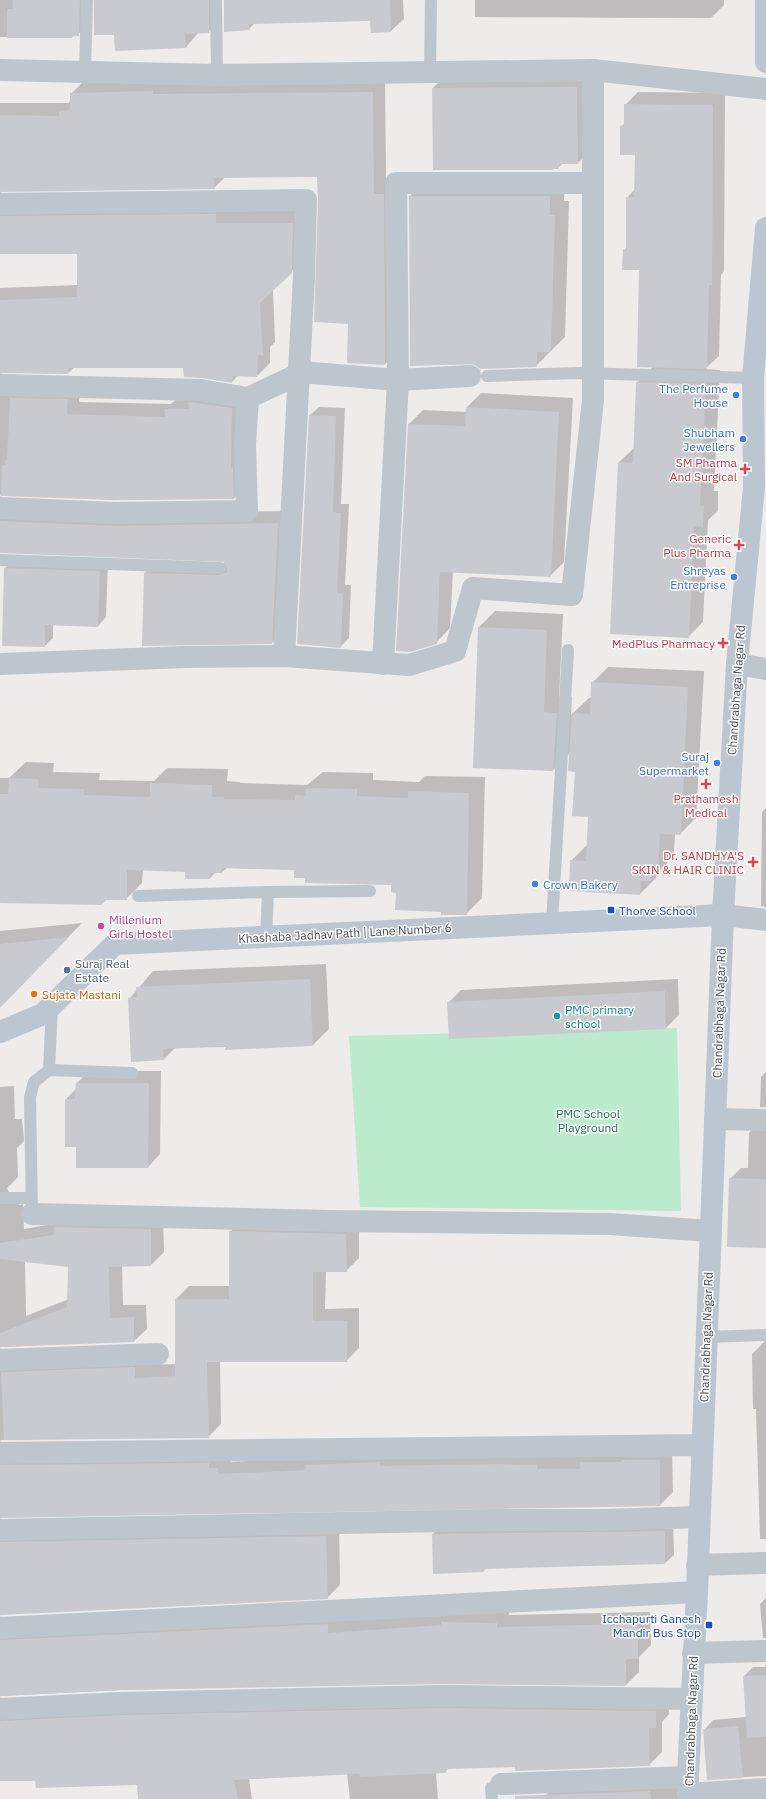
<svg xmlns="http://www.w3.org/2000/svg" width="766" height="1799" viewBox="0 0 766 1799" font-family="'IBM Plex Sans',sans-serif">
  <rect width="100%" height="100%" fill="#eeebeb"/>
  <polygon fill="#bbeacd" points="677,1028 681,1211 360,1207 349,1036"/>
  <g fill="#0003" fill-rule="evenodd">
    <polygon points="0,0 92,0 91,22 78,34 72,37 0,37"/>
    <polygon points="95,0 221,0 221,19 208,32 199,32 186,47 115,34"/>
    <polygon points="224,0 403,0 404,19 391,31 372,32 371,20 255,23 249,29"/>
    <polygon points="475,0 724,0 724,5 711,18 475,17"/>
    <polygon points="593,71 594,147 578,163 563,163 558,168 551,170 433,88 449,72"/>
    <polygon points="385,80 386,182 398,351 385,364 349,323 320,200 318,176 225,177 214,188 0,190 2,198 305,210 304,259 273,290 275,342 270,347 270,363 257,376 238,375 232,382 183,367 75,367 68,373 0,372 2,378 80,387 79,402 171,404 179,397 244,395 247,485 234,498 116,500 0,494 1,500 130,513 291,511 285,630 272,643 145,573 158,560 228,563 221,560 0,552 0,288 78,285 78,253 0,253 0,103 68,103 71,100 71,94 84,81"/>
    <polygon points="638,92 725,93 724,271 721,275 719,356 705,369 720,370 714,491 718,491 718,511 708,520 703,622 688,637 619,462 634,448 637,383 653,367 640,269 624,250 627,246 627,198 635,189 636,154 621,127 625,123 625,105"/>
    <polygon points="424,181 565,181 564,201 569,201 565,337 536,366 476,364 411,365 410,196"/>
    <polygon points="481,393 573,398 564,562 550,576 453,571 450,628 436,643 397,650 409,424 423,410 467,412 467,407"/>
    <polygon points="319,407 345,408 341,504 349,504 345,585 351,585 349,638 340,647 310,415"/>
    <polygon points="13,560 108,563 106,617 98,626 53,625 53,638 45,646 5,568"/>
    <polygon points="495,611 563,614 559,697 572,697 571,715 589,698 591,698 592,683 608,667 704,671 696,818 680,834 675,834 674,852 667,859 667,864 656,874 656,878 640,894 571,861 588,844 589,816 571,752 553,770 479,627"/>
    <polygon points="26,762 54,763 53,772 100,773 99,780 154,781 167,768 228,769 227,781 240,782 240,783 307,785 323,772 373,773 373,780 419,782 425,776 485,777 482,898 466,914 442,911 397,892 392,884 306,877 295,869 227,868 222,872 216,872 210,878 186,871 143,869 142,883 126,899 0,902 0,778 9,778"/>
    <polygon points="766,808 766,907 761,906 762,812"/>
    <polygon points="82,923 0,1006 0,931"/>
    <polygon points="326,964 329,1029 313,1045 175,1048 163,1060 130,998 153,971"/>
    <polygon points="678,979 679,1015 666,1028 448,1003 461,990"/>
    <polygon points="89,1071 161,1071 160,1154 148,1167 77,1146 66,1099 76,1089 77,1083"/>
    <polygon points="766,1072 766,1107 760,1107 761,1077"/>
    <path d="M14,1086l1,33h7l2,22 -7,7 1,29 -11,11 2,4 10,1v12l4,-1 1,25 35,-6 104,-6 1,35 -13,13 -29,1 1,39h23l1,24 -13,12 -134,6v-260zM25,1261l44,5v33l-43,17z"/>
    <polygon points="759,1122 766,1122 766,1247 730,1179 741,1168 748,1168 749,1133"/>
    <polygon points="243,1219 359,1221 359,1258 346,1271 326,1271 325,1309 359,1308 359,1348 346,1361 220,1361 221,1424 208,1437 0,1440 0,1347 2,1354 147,1365 176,1364 176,1299 189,1286 230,1286 230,1232"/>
    <polygon points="766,1340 766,1539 760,1539 756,1409 753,1409 752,1354"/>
    <polygon points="0,1440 2,1447 231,1455 231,1462 315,1457 672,1448 673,1492 660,1505 0,1517"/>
    <polygon points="0,1517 2,1523 339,1523 340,1585 327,1598 0,1614"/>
    <polygon points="673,1522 674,1555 665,1563 487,1568 483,1571 433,1534 441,1526"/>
    <polygon points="766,1598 766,1638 763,1638 760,1604"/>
    <polygon points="509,1611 509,1615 650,1612 651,1645 639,1657 639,1672 626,1685 443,1682 120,1690 0,1696 0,1615 2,1622"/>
    <polygon points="766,1663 766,1776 708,1779 704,1730 713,1720 746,1717 744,1676 753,1667 765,1667"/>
    <polygon points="0,1696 2,1703 669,1699 669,1714 662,1722 662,1752 649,1765 528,1765 449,1768 445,1772 436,1772 438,1799 350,1799 347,1773 249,1779 252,1799 150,1799 173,1780 0,1780"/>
    <polygon points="563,1779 681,1780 682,1799 547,1799 546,1795"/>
  </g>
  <g fill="#c8cad0">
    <polygon points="13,0 80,0 79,36 72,36 72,38 7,38 7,9 13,9"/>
    <polygon points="94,0 209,0 209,33 185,34 186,48 115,51 114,35 94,35"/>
    <polygon points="224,0 390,0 391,32 371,33 370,21 249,24 250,30 224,32"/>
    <polygon points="577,87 578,164 559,164 559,169 551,169 551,170 433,170 432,88"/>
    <polygon points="153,91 153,94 373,92 374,194 384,194 385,365 347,363 348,324 314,322 318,200 317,177 214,178 215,189 0,192 0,115 59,116 59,111 70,110 70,93"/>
    <polygon points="624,104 713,105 712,285 709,285 707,369 637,367 639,270 622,270 623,249 626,249 626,197 634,197 635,155 620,155 620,126 624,126"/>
    <polygon points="409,196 550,196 550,215 555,215 551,352 537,352 537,367 480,369 475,365 469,364 410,366"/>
    <polygon points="216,214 216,223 293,223 292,273 260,303 263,356 258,355 257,377 233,376 232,383 202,378 184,377 183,368 69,368 68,374 0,373 0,300 77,297 77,254 0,254 0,216"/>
    <polygon points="636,382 706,384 700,506 704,506 703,527 694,526 689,638 610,634 618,462 633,463"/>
    <polygon points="10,398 68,399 67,414 165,417 165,409 189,409 188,402 232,408 231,468 233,468 234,499 116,500 1,496 2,465 5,465 5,460 7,460"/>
    <polygon points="466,407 559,412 551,577 440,572 437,644 410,652 396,651 408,424 465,426"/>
    <polygon points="309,415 336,416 333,512 341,513 337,593 343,594 341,648 297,644"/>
    <polygon points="0,521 116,526 278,523 272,644 142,646 144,573 220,575 227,572 227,568 224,562 0,553"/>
    <polygon points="4,568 100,571 98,627 45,625 45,647 2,646"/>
    <polygon points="478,627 547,630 544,712 557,713 553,771 473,768"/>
    <polygon points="591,682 688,687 681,835 660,834 658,869 652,868 651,881 641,881 640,895 569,891 570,860 586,861 588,817 572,816 575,772 568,771 572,713 590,714"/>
    <polygon points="9,778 38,779 38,788 84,789 84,795 150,797 150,783 212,785 212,797 224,797 224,799 295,800 295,795 306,796 306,788 357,789 357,796 408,798 408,791 469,793 467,915 441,915 441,912 395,910 396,893 391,892 391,885 305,883 305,878 294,878 294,870 222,868 222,873 210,873 210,879 185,879 185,872 127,870 127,900 106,900 101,905 0,903 0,794 8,794"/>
    <polygon points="69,937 0,1008 0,944"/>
    <polygon points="310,979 313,1046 225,1050 225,1046 163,1049 164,1060 131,1062 128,998 137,997 136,987"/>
    <polygon points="665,991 666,1029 449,1039 447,1002"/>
    <polygon points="76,1083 149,1083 148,1168 76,1168 76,1147 65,1147 65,1099 75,1099"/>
    <polygon points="729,1178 766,1179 766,1248 727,1247"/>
    <polygon points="54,1227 151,1229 151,1266 109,1267 110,1318 134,1317 134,1342 0,1347 0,1333 67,1307 68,1267 0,1259 0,1243 53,1235"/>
    <polygon points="229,1231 346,1234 347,1272 313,1272 313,1321 347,1321 347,1362 207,1362 209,1438 4,1440 1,1372 135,1367 135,1378 175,1376 175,1299 229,1299"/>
    <polygon points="621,1460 660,1460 660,1506 0,1518 0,1465 209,1463 209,1468 218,1468 219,1474 306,1470 306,1465 380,1462 380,1466 498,1464 537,1465 537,1469 580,1469 580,1462 621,1462"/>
    <polygon points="665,1531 665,1564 484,1569 484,1572 433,1574 432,1534"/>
    <polygon points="326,1536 328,1599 0,1615 0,1542"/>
    <polygon points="441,1622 497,1623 497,1627 638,1624 638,1659 626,1659 626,1686 443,1684 121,1690 0,1696 0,1640 328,1624 328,1633 441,1625"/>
    <polygon points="766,1675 766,1737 747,1738 743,1676"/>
    <polygon points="443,1708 656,1711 656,1728 649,1728 650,1766 515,1771 515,1767 446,1769 446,1773 360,1777 359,1774 234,1780 238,1799 138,1799 137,1785 36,1788 35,1781 0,1781 0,1721 121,1715"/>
    <polygon points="738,1726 743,1778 707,1780 703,1729"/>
    <polygon points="650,1791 651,1799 515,1799 515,1796"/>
  </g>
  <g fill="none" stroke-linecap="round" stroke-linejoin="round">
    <g stroke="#bdc5cd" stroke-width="12">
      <polyline points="216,0 217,75"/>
      <polyline points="85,72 87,0"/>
      <polyline points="430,73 431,0"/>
      <polyline points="487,376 578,373 753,378"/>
      <polyline points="0,560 220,568"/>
      <polyline points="268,892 370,891"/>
      <polyline points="138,896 268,892 266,937"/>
      <polyline points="552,923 568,650"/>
      <polyline points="49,1070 132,1073"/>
      <polyline points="0,1198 31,1198"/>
      <polyline points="32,1214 30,1097 34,1082 49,1070 52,1006"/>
      <polyline points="706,1337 766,1335"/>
      <polyline points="491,1788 492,1799"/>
    </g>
    <g stroke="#bdc5cd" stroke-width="22">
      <polyline points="0,70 217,75 593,70 766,89"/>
      <polyline points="0,204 306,200 304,276 284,656"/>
      <polyline points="0,385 200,390 248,398 245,444 247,511 116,513 0,508"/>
      <polyline points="248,398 299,374 300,372 398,380 470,376"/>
      <polyline points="0,664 186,657 284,656 409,665 455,651 473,588 572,595 593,400 593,70"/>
      <polyline points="383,664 398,380 396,183 593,183"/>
      <polyline points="737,664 766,669"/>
      <polyline points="723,915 766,920"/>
      <polyline points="715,1119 766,1120"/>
      <polyline points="32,1214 331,1221 610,1224 710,1231"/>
      <polyline points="0,1360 158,1354"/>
      <polyline points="0,1453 702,1445"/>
      <polyline points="0,1530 492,1520 605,1520 699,1517"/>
      <polyline points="697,1565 766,1563"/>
      <polyline points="0,1628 697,1592"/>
      <polyline points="693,1653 766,1651"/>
      <polyline points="0,1709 121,1703 443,1696 692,1699"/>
      <polyline points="501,1784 688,1777"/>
      <polyline points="688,1794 766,1789"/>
    </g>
    <g stroke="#bcc6d1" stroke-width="22">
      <polyline points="766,0 766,62"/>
      <polyline points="0,1032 43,1014 115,944 723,915"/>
      <polyline points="690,1799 688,1794 688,1777 697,1592 723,915 737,664 754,487 753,378 766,228"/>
    </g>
  </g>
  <g fill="#3f7fe0" stroke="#fff" stroke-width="1.5">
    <circle cx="736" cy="395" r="4"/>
    <circle cx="743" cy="439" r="4"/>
    <circle cx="734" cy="577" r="4"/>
    <circle cx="717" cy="763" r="4"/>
    <circle cx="535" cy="884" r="4"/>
  </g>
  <g fill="#e0444e" stroke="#fff" stroke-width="1.5">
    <path d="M743 463h4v4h4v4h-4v4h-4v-4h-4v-4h4z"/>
    <path d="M737 539h4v4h4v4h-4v4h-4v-4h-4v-4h4z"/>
    <path d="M721 637h4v4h4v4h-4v4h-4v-4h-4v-4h4z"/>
    <path d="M704 778h4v4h4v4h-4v4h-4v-4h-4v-4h4z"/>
    <path d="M751 856h4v4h4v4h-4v4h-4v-4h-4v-4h4z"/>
  </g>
  <g fill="#1a4fb4" stroke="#fff" stroke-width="1.5">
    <rect x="607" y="906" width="8" height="8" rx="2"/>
    <rect x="705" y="1621" width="8" height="8" rx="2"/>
  </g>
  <circle fill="#d1479c" stroke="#fff" stroke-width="1.5" cx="101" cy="926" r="4"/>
  <circle fill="#5c6f8a" stroke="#fff" stroke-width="1.5" cx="67" cy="970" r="4"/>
  <circle fill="#e8710a" stroke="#fff" stroke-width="1.5" cx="34" cy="994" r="4"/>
  <circle fill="#0f9aa8" stroke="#fff" stroke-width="1.5" cx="557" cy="1016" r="4"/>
  <g text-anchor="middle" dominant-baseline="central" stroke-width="3" stroke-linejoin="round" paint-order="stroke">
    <g font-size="12" fill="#366cbe" stroke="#fff" text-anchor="end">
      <text x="728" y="388">The Perfume<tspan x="728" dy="14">House</tspan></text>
      <text x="735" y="432">Shubham<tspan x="735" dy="14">Jewellers</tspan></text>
      <text x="726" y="570">Shreyas<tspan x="726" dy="14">Entreprise</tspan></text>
      <text x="709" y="756">Suraj<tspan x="709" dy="14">Supermarket</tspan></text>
      <text x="543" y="884" text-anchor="start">Crown Bakery</text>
    </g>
    <g font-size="12" fill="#be3a42" stroke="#fff" text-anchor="end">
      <text x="737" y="462">SM Pharma<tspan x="737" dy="14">And Surgical</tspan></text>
      <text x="731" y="538">Generic<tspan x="731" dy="14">Plus Pharma</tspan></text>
      <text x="715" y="643">MedPlus Pharmacy</text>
      <text x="706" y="798" text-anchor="middle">Prathamesh<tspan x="706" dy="14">Medical</tspan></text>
      <text x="744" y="855">Dr. SANDHYA'S<tspan x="744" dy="14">SKIN &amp; HAIR CLINIC</tspan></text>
    </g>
    <g font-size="12" fill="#454e57" stroke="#fff">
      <text transform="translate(736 690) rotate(-86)">Chandrabhaga Nagar Rd</text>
      <text transform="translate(345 933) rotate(-3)">Khashaba Jadhav Path | Lane Number 6</text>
      <text transform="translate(719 1013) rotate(-88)">Chandrabhaga Nagar Rd</text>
      <text transform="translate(706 1337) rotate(-88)">Chandrabhaga Nagar Rd</text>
      <text transform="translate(691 1721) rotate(-88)">Chandrabhaga Nagar Rd</text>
    </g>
    <g font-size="12" fill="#164399" stroke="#fff" text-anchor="start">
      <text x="619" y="910">Thorve School</text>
      <text x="701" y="1618" text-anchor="end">Icchapurti Ganesh<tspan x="701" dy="14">Mandir Bus Stop</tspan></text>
    </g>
    <g font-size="12" fill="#b23c85" stroke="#fff" text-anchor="start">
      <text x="109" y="919">Millenium<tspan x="109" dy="14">Girls Hostel</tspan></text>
    </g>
    <g font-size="12" fill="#4e5e75" stroke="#fff" text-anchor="start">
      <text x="75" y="963">Suraj Real<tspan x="75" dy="14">Estate</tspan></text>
    </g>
    <g font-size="12" fill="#c56008" stroke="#fff" text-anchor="start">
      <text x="42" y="994">Sujata Mastani</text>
    </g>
    <g font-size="12" fill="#0d838f" stroke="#fff" text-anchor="start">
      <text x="565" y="1009">PMC primary<tspan x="565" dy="14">school</tspan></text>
    </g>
    <g font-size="12" fill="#1c7247" stroke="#fff">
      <text x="588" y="1113">PMC School<tspan x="588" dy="14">Playground</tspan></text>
    </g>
  </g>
</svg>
